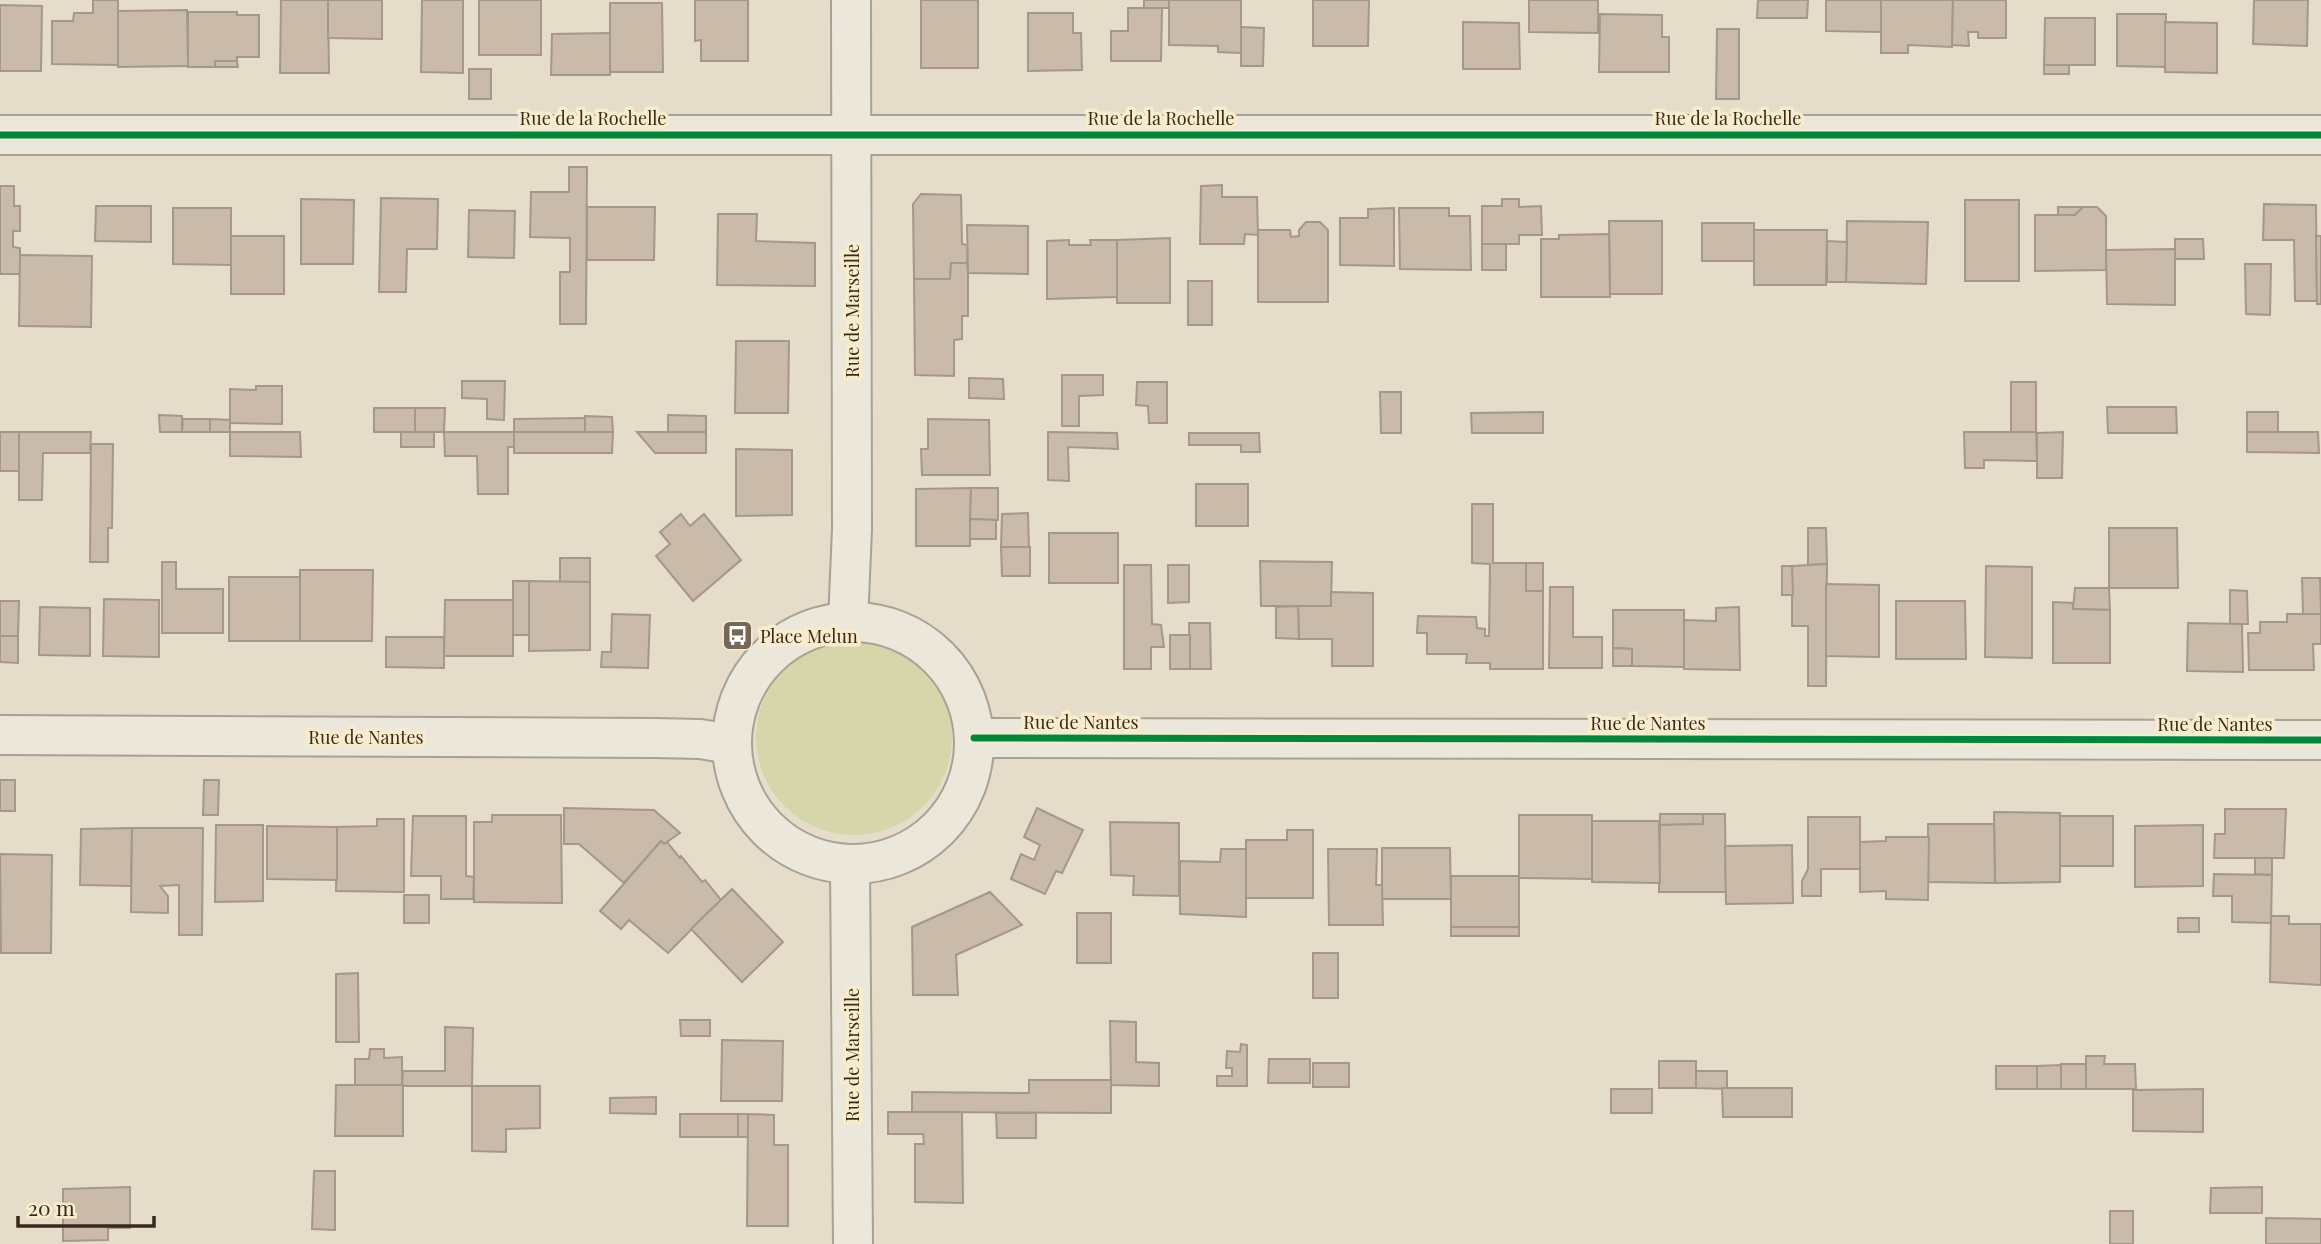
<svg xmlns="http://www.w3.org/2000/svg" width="2321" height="1244" viewBox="0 0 2321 1244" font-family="'Playfair Display',serif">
  <rect width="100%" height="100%" fill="#e5ddc9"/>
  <circle fill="#d5d6a9" cx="854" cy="737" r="98"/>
  <g fill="#c9baa9" stroke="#a59888" stroke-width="2">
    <polygon points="93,0 118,0 118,65 52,64 52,21 73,21 74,13 93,13"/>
    <polygon points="281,0 328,0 329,73 280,73"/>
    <polygon points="328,0 382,0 382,39 328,38"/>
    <polygon points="422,0 463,0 463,73 421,72"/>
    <rect x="479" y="0" width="62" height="55"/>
    <polygon points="695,0 748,0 748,61 701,61 701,40 695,41"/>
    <rect x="921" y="0" width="57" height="68"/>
    <rect x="1144" y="0" width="25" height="8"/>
    <polygon points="1169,0 1241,0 1241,53 1218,52 1218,46 1169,45"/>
    <polygon points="1313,0 1369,0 1368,46 1313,46"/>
    <polygon points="1529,0 1598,0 1598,33 1529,32"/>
    <polygon points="1758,0 1808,0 1807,18 1757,18"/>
    <polygon points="1826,0 1881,0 1881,32 1826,31"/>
    <polygon points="1881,0 1953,0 1952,47 1908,45 1908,53 1881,53"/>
    <polygon points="1953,0 2006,0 2006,38 1978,38 1978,32 1968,32 1969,46 1952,45"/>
    <polygon points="2254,0 2308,0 2307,46 2253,44"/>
    <polygon points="610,3 662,3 663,72 610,72"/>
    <polygon points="0,5 42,6 41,71 0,71"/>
    <polygon points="1128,8 1162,8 1161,61 1111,61 1111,31 1128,31"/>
    <polygon points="187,10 188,66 118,67 118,11"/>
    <polygon points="188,12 237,12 237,15 259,15 259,57 237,57 237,61 215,61 215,67 188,67"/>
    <polygon points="1028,13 1073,13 1073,33 1081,33 1082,70 1028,71"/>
    <polygon points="1600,14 1662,15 1662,37 1669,37 1669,72 1599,72"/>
    <polygon points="2117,14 2166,14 2165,67 2117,66"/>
    <polygon points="2045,18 2095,18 2095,65 2044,65"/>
    <polygon points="1463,22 1519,23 1520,69 1463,69"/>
    <polygon points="2165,22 2217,23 2217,73 2165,72"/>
    <polygon points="1241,27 1264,28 1263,66 1241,66"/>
    <polygon points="1717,29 1739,29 1739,99 1716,99"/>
    <polygon points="610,33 610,75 551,75 552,34"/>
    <polygon points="215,61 237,61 238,67 215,67"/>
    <rect x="2044" y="65" width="25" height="9"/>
    <rect x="469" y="69" width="22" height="30"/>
    <polygon points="569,167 587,167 586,324 560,324 560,272 570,272 570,238 530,237 531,192 569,192"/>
    <polygon points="1222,185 1222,197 1257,197 1258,235 1245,234 1244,244 1200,244 1201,186"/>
    <polygon points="0,186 14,186 14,206 20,206 20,231 13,231 13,247 20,248 20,274 0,274"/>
    <polygon points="921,194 961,195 962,244 968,245 967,263 951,263 950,279 914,279 913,204"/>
    <polygon points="381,198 438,199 437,249 407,249 406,292 379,292"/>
    <polygon points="301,199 354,200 353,264 301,264"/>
    <polygon points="1502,199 1519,199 1519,207 1541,206 1542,235 1519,235 1519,244 1482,244 1482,206 1502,206"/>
    <rect x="1965" y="200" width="54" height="81"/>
    <polygon points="2264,204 2316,205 2317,301 2295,301 2294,240 2263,240"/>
    <polygon points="96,206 151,206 151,242 95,241"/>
    <polygon points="587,207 655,207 654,260 587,260"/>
    <polygon points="2058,207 2083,207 2075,215 2058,215"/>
    <polygon points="2083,207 2097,207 2106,216 2106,270 2035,271 2035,215 2075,215"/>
    <polygon points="173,208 231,208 231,265 173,264"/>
    <polygon points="1394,208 1394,266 1340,265 1340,218 1368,218 1368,209"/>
    <polygon points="1399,208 1449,208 1449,216 1470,216 1471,270 1400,269"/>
    <polygon points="469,210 515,211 514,258 468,257"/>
    <polygon points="718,214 757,214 756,241 815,243 815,286 717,285"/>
    <polygon points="1609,221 1662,221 1662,294 1610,294"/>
    <polygon points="1847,221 1928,222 1926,284 1846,282"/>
    <polygon points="1306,222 1320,222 1328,230 1328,302 1258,302 1258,230 1290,230 1291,237 1299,236 1299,230"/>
    <rect x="1702" y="223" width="52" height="38"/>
    <polygon points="967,225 1028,226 1028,274 968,273"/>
    <polygon points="1754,230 1827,230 1826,285 1754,285"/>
    <polygon points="1609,234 1610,297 1541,297 1541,239 1559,239 1559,235"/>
    <rect x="231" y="236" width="53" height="58"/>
    <polygon points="2316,236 2321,236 2321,304 2317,304"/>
    <polygon points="1170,238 1170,303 1117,303 1117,240"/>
    <polygon points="2175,239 2203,239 2204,259 2175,259"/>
    <polygon points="1069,240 1069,245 1091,245 1090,240 1117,240 1117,297 1047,299 1047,241"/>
    <polygon points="1827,241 1847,242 1846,282 1827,282"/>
    <rect x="1482" y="244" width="24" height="26"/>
    <polygon points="2175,249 2175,305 2107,304 2106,250"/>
    <polygon points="20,255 92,256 91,327 19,326"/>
    <polygon points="951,263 967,263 968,273 968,316 962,316 962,339 954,340 954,376 915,375 914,279 950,279"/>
    <polygon points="2245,264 2271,264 2270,315 2246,314"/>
    <rect x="1188" y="281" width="24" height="44"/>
    <polygon points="736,341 789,341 788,413 735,413"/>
    <polygon points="1062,375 1103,375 1103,395 1079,396 1079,426 1062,426"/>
    <polygon points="969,378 1003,379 1004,399 969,398"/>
    <polygon points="462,381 505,381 504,420 487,419 487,399 462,398"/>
    <polygon points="1137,382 1167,382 1167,423 1149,423 1148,406 1136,405"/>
    <rect x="2011" y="382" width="25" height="50"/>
    <polygon points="256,386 282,386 282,424 230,423 230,389 256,390"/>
    <polygon points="1380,392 1401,392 1401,433 1381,433"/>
    <polygon points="2107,407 2176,407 2177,433 2108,433"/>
    <rect x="374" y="408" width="41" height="24"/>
    <polygon points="415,408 445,408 444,432 415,432"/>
    <polygon points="1543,412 1543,433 1472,433 1471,413"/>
    <polygon points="2247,412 2278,412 2278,433 2247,432"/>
    <polygon points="159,415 182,416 182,432 160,432"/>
    <polygon points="668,415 706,416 706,432 668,432"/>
    <polygon points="585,416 612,417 613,432 585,432"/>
    <polygon points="585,418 585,432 514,432 514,419"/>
    <polygon points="183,419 210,419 210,432 182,432"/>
    <polygon points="210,419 230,420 230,432 210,432"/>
    <polygon points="928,419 989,420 990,475 922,475 921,449 928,449"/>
    <rect x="0" y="432" width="19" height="39"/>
    <polygon points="19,432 91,432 90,453 43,453 42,500 19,500"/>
    <polygon points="230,432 300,432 301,457 230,456"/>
    <rect x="401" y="432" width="33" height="15"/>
    <polygon points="444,432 514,432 514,447 508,447 508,494 478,494 477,456 445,456"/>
    <polygon points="514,432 613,432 612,453 514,453"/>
    <polygon points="637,432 706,432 706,453 655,453"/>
    <polygon points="1048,432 1117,433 1118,449 1068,447 1069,481 1048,480"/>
    <polygon points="1964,432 2036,432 2037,461 1984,460 1984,468 1965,468"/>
    <polygon points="2063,432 2062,478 2037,478 2037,433"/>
    <polygon points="2247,432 2318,432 2319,453 2247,452"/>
    <polygon points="1189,433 1259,433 1260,452 1241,452 1241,445 1189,445"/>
    <polygon points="91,444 113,444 112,528 108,528 108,562 90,562"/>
    <polygon points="736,449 792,450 792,515 736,516"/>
    <rect x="1196" y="484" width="52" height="42"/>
    <polygon points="971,488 970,546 916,546 916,489"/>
    <polygon points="971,488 998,488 998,520 970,519"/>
    <polygon points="1472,504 1493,504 1493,563 1526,563 1526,591 1543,591 1543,669 1490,669 1490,663 1466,663 1467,654 1427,654 1427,633 1417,633 1418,616 1476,617 1477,628 1485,629 1485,636 1489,636 1490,564 1472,563"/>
    <polygon points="1028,513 1029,548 1001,547 1002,514"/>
    <polygon points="681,514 690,526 704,514 741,560 693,601 656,556 670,544 660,532"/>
    <polygon points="970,519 996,520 996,539 970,539"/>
    <polygon points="1808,528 1826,528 1827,564 1808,565"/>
    <polygon points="2109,528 2177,528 2178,588 2109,588"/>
    <rect x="1049" y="533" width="69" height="50"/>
    <polygon points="1001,547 1030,547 1030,576 1002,576"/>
    <rect x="560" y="558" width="30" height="24"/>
    <polygon points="1260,561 1332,562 1331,606 1261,606"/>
    <polygon points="162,562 176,562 176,589 223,589 223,633 162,633"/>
    <rect x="1526" y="563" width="17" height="28"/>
    <polygon points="1827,564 1826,686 1808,686 1808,626 1792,626 1792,566"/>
    <polygon points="1124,565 1151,565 1152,624 1161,625 1164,647 1151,647 1151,669 1124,669"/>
    <polygon points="1168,565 1189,565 1189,602 1168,603"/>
    <polygon points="1782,566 1792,566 1793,595 1782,595"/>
    <polygon points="1986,566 2032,567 2032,658 1985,657"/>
    <polygon points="300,570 373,570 372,641 300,641"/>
    <rect x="229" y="577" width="71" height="64"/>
    <polygon points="2302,578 2320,578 2321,614 2303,614"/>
    <rect x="513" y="581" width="16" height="54"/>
    <polygon points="529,581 590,582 590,650 529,651"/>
    <polygon points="1826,584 1879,585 1879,657 1826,656"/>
    <polygon points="1550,587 1573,587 1573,637 1602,637 1602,668 1549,668"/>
    <polygon points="2075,588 2109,588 2110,610 2073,609"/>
    <polygon points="2230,590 2247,591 2248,624 2230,624"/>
    <polygon points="1331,592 1373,593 1373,666 1332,666 1332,639 1299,639 1298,606 1331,606"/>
    <polygon points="104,599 159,600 159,657 103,656"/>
    <polygon points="445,600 513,600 513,656 444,656"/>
    <polygon points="0,601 19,601 18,636 0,636"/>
    <polygon points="1896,601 1965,601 1966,659 1896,659"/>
    <polygon points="2053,602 2073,603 2073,609 2110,610 2110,663 2053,663"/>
    <polygon points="1298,606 1299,639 1276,638 1276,607"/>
    <polygon points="40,607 90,608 90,656 39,655"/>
    <polygon points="1739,607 1740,670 1684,669 1684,620 1716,621 1716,608"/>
    <polygon points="1613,610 1684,610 1684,667 1632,666 1632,649 1613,648"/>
    <polygon points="612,614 650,615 648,668 601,667 602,652 611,652"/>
    <polygon points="2287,614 2321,614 2321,644 2313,644 2314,670 2249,670 2248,633 2260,633 2260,622 2287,622"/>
    <polygon points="1189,623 1210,623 1211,669 1190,669"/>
    <polygon points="2188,623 2242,624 2243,672 2187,671"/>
    <rect x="1170" y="635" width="20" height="34"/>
    <polygon points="0,636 18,636 18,663 0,662"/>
    <polygon points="386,637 444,637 444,668 386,667"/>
    <polygon points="1613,648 1632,649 1632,666 1613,666"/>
    <rect x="0" y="780" width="15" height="31"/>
    <polygon points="204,780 219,780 218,815 203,815"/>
    <polygon points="564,808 654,810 680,833 664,844 661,841 624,883 579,844 564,844"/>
    <polygon points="1037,808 1083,830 1062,873 1056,871 1045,894 1011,879 1021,854 1034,860 1040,845 1024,837"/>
    <polygon points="2225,809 2286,809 2284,858 2214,858 2215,834 2225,834"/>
    <polygon points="1994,812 2060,813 2060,882 1995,883"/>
    <polygon points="1660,814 1703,814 1703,824 1660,825"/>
    <polygon points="1703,814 1725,814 1726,892 1659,892 1660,825 1703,824"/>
    <polygon points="492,815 561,815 562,903 474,902 474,822 492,822"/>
    <polygon points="1519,815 1592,815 1592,879 1519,878"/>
    <polygon points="413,816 466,816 466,876 474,877 473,899 441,899 441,876 411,876"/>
    <rect x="2060" y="816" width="53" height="50"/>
    <polygon points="1808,817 1860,817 1860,869 1821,869 1821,896 1802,896 1802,881 1808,869"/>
    <polygon points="377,819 404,819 404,892 336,891 337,827 377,826"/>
    <polygon points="1592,821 1659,821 1660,883 1592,882"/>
    <polygon points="1110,822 1179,823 1179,896 1133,895 1134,876 1111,875"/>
    <polygon points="1928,824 1994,824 1995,883 1928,882"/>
    <polygon points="216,825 263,825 263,901 215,902"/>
    <polygon points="2203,825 2203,886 2135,887 2135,826"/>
    <polygon points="267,826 337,827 337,880 267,879"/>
    <polygon points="132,828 131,886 80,885 81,829"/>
    <polygon points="132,828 203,828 202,935 179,935 179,885 160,886 168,896 168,913 131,912"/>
    <polygon points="1287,830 1313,830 1313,898 1246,898 1246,840 1287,840"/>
    <polygon points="1886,837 1929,837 1928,900 1886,899 1886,891 1860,892 1860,842 1886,841"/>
    <polygon points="661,841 664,844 667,842 680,858 681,856 702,882 705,880 721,900 668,953 629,920 621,929 600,911"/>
    <polygon points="1792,845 1793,903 1726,904 1725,846"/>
    <polygon points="1382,848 1450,848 1451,899 1382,899"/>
    <polygon points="1221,849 1246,849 1246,917 1180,914 1180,861 1220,862"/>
    <polygon points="1328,849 1377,849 1376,885 1382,885 1383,925 1329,925"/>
    <polygon points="0,854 52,855 51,953 1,953"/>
    <polygon points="2255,858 2272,858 2272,875 2255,874"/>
    <polygon points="2214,874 2272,875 2271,923 2232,922 2232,896 2213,896"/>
    <rect x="1451" y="876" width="68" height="51"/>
    <polygon points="732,889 783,942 742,982 691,929"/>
    <polygon points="990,892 1022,925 956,955 958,995 913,995 912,927"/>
    <rect x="404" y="895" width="25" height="28"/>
    <rect x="1077" y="913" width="34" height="50"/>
    <polygon points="2271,916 2289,916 2289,924 2321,924 2321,985 2270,982"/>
    <rect x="2178" y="918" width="21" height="14"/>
    <rect x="1451" y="927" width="68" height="9"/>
    <rect x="1313" y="953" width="25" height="45"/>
    <polygon points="358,973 359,1042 336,1042 336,974"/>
    <polygon points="680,1020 710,1020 710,1036 681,1036"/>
    <polygon points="1110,1021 1136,1022 1136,1062 1159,1063 1159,1086 1111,1085"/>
    <polygon points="445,1027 473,1028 472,1086 402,1086 403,1071 445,1071"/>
    <polygon points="722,1040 783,1041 782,1101 721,1101"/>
    <polygon points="1241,1044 1247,1045 1247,1086 1217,1086 1217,1076 1232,1076 1232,1068 1226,1068 1227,1051 1240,1052"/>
    <polygon points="370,1049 384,1049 384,1058 402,1057 402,1086 355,1085 355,1059 369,1059"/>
    <polygon points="2086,1056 2105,1056 2104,1064 2135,1064 2136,1089 2086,1089"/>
    <polygon points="1269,1059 1310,1059 1310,1083 1268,1083"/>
    <rect x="1659" y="1061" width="37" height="27"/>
    <rect x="1313" y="1063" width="36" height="24"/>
    <rect x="2061" y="1064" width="25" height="25"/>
    <polygon points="2061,1065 2061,1089 2037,1089 2037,1066"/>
    <rect x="1996" y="1066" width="41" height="23"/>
    <polygon points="1696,1071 1727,1071 1727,1089 1696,1088"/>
    <polygon points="1029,1080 1111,1080 1111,1113 912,1112 912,1092 1029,1093"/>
    <polygon points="336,1085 403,1085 403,1136 335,1136"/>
    <polygon points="472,1086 540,1086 540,1128 506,1129 506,1152 472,1151"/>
    <polygon points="1722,1088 1792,1088 1792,1117 1723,1117"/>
    <rect x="1611" y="1089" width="41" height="24"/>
    <polygon points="2203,1089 2203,1132 2133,1131 2133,1090"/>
    <polygon points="656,1097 656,1114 610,1113 610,1098"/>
    <polygon points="888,1112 962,1112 963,1203 915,1202 915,1144 924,1144 923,1134 888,1134"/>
    <polygon points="996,1113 1036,1113 1036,1138 997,1138"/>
    <rect x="680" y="1114" width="58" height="23"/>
    <rect x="738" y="1114" width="10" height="23"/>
    <polygon points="748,1114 774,1115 774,1145 788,1145 788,1226 747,1226"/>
    <polygon points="314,1171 335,1171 335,1230 312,1229"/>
    <polygon points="130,1187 130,1228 108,1228 108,1240 63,1241 63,1189"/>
    <polygon points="2262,1187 2262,1213 2210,1213 2211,1188"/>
    <rect x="2110" y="1211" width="23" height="33"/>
    <polygon points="2266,1218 2321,1219 2321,1244 2266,1244"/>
  </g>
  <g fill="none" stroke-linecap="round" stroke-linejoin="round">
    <defs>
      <g id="minor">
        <polyline points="0,135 2321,135"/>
        <polyline points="848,622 852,529 851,0"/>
        <circle cx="853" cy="743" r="121"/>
        <polyline points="0,735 655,738 700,739 731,744"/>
        <polyline points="974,738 2321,740"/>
        <polyline points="850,865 853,1244"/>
      </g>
    </defs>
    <use href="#minor" stroke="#a9a193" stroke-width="42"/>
    <use href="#minor" stroke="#ece7db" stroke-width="38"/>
    <defs>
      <g id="cycleway">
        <polyline points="0,135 2321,135"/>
        <polyline points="974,738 2321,740"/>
      </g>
    </defs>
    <use href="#cycleway" stroke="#f8eccc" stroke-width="11"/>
    <use href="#cycleway" stroke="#00873e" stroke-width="7"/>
  </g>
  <defs>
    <symbol id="bus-square" viewBox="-11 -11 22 22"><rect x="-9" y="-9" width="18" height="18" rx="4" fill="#756857" stroke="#f8eccc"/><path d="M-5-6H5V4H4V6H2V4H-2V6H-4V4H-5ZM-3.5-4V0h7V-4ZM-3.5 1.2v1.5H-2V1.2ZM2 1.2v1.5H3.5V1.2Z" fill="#fff"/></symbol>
  </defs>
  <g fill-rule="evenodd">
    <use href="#bus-square" x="720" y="618" width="35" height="35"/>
  </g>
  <g text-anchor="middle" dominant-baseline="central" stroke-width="7" stroke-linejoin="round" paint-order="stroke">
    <g font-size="18" fill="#38291a" stroke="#f8eccc">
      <text x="593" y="118">Rue de la Rochelle</text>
      <text x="1161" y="118">Rue de la Rochelle</text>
      <text x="1728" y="118">Rue de la Rochelle</text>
      <text transform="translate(852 311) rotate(-90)">Rue de Marseille</text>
      <text x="1081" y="722">Rue de Nantes</text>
      <text x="1648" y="723">Rue de Nantes</text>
      <text x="2215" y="724">Rue de Nantes</text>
      <text x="366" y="737">Rue de Nantes</text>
      <text transform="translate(852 1055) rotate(-90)">Rue de Marseille</text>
    </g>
    <g font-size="18" fill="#38291a" stroke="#f8eccc" text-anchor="start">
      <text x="760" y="636">Place Melun</text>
    </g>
  </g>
  <path d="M18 1216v10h136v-10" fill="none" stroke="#38291a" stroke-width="3.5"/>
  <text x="28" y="1216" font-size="21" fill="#38291a" stroke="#f8eccc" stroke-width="5" paint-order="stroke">20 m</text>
</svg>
